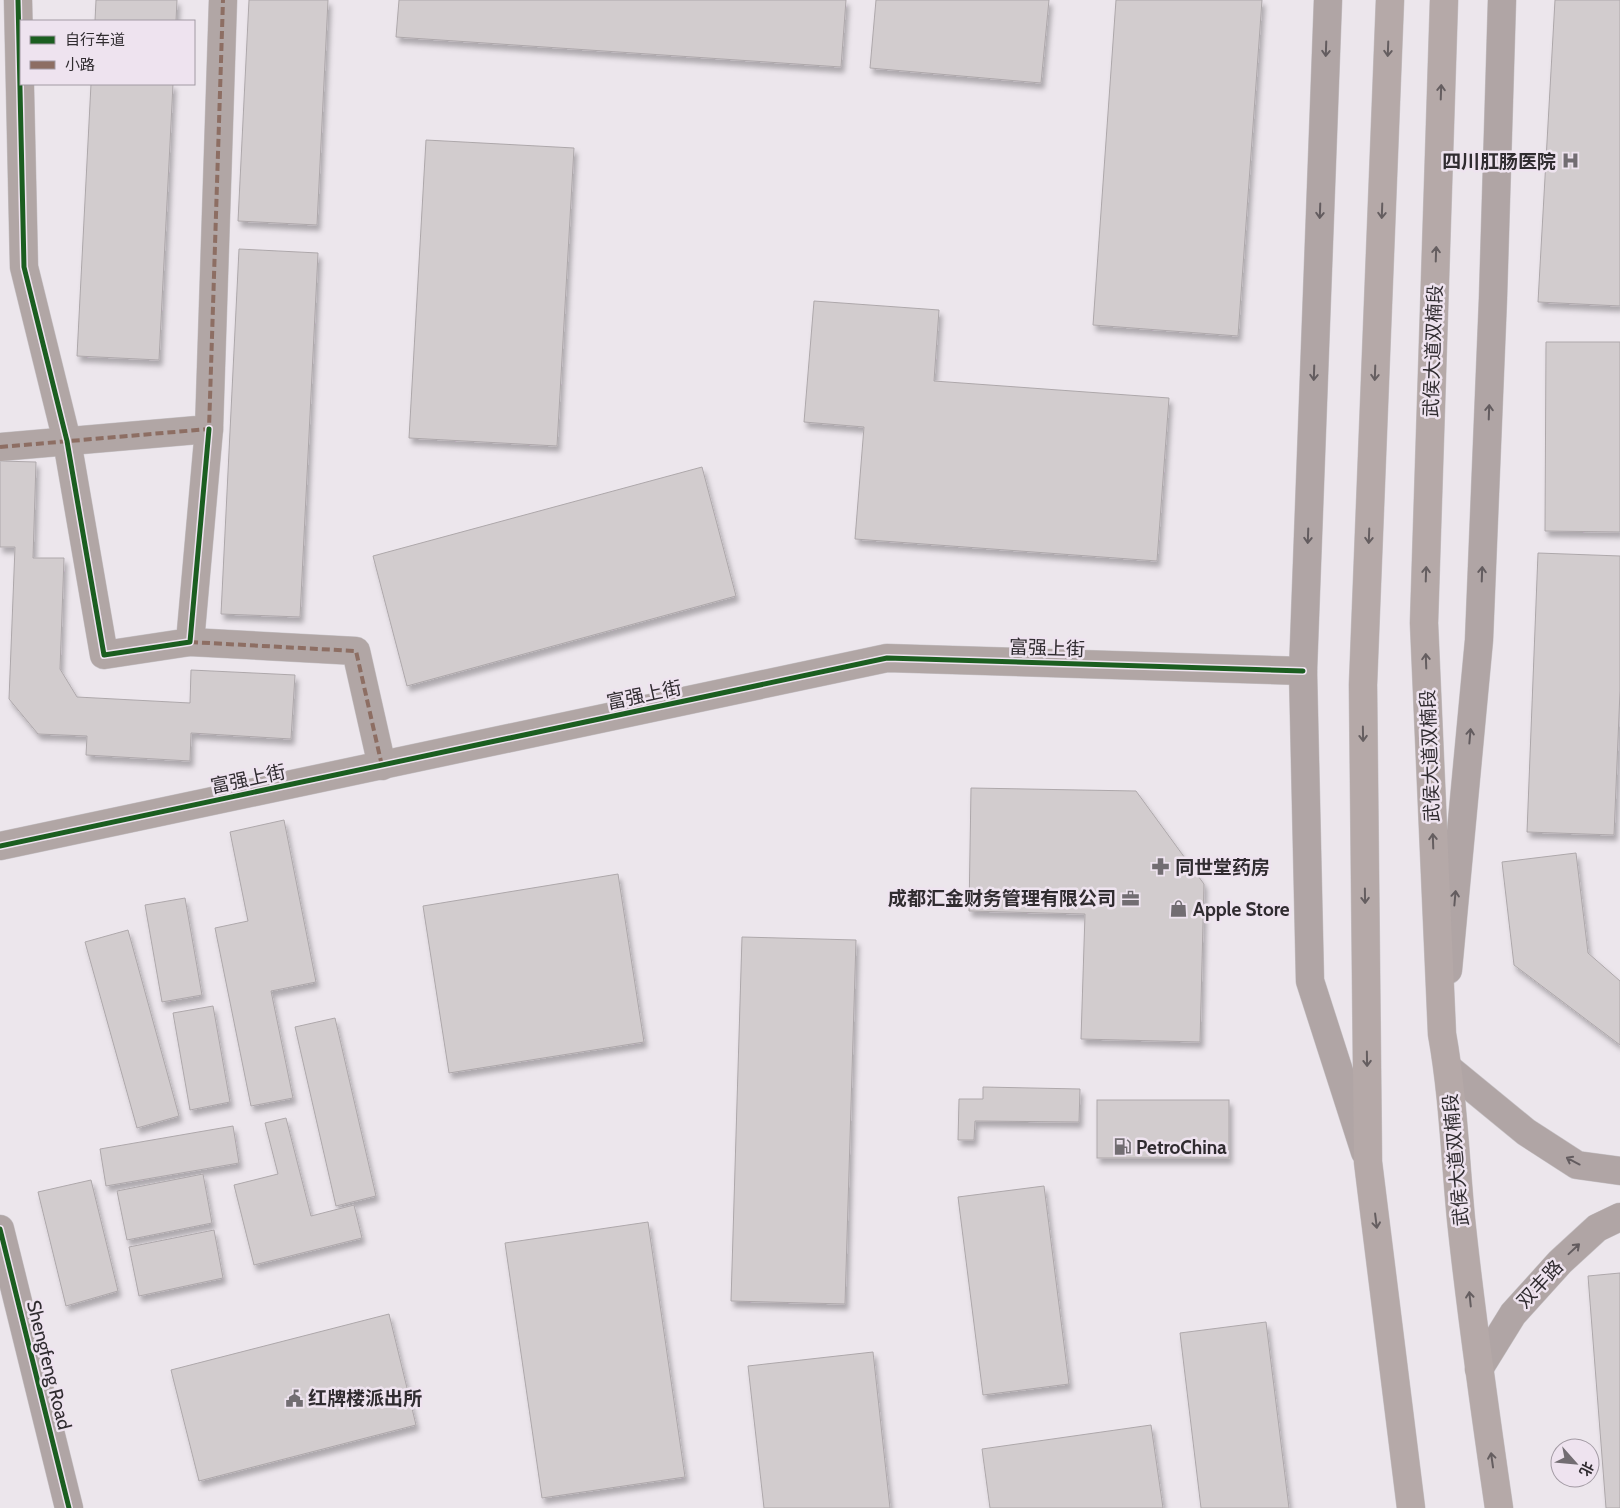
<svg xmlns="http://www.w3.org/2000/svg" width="1620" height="1508" viewBox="0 0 1620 1508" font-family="Cabin,'Noto Sans SC',sans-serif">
  <defs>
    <filter id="shadow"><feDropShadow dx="3" dy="5.5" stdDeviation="2.5" flood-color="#0004"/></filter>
  </defs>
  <rect width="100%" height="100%" fill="#ece6ec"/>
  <g fill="#d2ccce" stroke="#aea8ab" filter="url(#shadow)">
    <polygon points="96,0 177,0 176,21 95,21"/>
    <polygon points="249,0 328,0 317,225 238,221"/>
    <polygon points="399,0 846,0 841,67 396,37"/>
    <polygon points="876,0 1049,0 1041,83 870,68"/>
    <polygon points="1116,0 1262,0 1238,336 1093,325"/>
    <polygon points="1555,0 1620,0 1620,306 1538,302"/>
    <polygon points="91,84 173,84 159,360 77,356"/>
    <polygon points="426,140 574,148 557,446 409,438"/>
    <polygon points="239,249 318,253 300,617 221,614"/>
    <polygon points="814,301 939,310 934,381 1169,398 1157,561 855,539 864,427 804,422"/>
    <polygon points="1546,342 1620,342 1620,532 1545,531"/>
    <polygon points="0,461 36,462 33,558 64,558 60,669 77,697 190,703 191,670 295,675 291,739 191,733 190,761 86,755 87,736 38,734 9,699 15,547 0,547"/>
    <polygon points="702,467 736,596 407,686 373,556"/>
    <polygon points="1538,553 1620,556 1620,691 1614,835 1527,832"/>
    <polygon points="971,788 1136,791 1204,884 1200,1042 1081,1039 1085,914 969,911"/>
    <polygon points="284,820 316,982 271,991 293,1098 251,1106 215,928 248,921 230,832"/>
    <polygon points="1576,853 1588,953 1620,981 1620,1045 1514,965 1502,862"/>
    <polygon points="618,874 644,1042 449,1073 423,906"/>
    <polygon points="185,898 202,995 162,1002 145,905"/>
    <polygon points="128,930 179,1116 137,1128 85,942"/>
    <polygon points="742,937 856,940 845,1304 731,1301"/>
    <polygon points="213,1006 230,1102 190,1110 173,1013"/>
    <polygon points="335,1018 376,1196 336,1206 295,1027"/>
    <polygon points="983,1087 1080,1089 1079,1122 975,1121 974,1140 958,1140 959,1099 983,1099"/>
    <rect x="1097" y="1100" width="132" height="58"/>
    <polygon points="286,1118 311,1216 354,1205 362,1238 254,1265 234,1185 278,1174 265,1123"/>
    <polygon points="233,1126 239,1163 106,1186 100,1149"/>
    <polygon points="203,1174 212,1223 127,1240 117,1191"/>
    <polygon points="91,1180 118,1291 66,1306 38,1192"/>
    <polygon points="1044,1186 1069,1384 983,1395 958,1197"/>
    <polygon points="648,1222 685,1477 542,1498 505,1243"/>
    <polygon points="214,1230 223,1278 139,1296 129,1247"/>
    <polygon points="1620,1273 1620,1508 1606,1508 1588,1276"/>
    <polygon points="389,1314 416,1425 199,1481 171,1370"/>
    <polygon points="1266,1322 1289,1508 1201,1508 1180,1333"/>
    <polygon points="873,1352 890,1508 764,1508 748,1366"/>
    <polygon points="1151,1425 1163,1508 990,1508 982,1449"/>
  </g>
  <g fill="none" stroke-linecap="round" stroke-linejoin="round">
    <defs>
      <g id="street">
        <polyline points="18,0 24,267 67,441 104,655 190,642 209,429"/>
        <polyline points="0,447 209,429 223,0"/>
        <polyline points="190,642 356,651 382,766"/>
        <polyline points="0,846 887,658 1303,671"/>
      </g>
      <g id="secondary">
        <polyline points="1328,0 1303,671 1310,981 1365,1152"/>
        <polyline points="1448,970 1479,640 1493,298 1502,0"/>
        <polyline points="1448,1068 1526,1132 1577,1165 1620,1171"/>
        <polyline points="0,1229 69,1508"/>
        <polyline points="1479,1369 1513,1314 1560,1262 1597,1228 1620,1217"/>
      </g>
      <g id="primary">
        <polyline points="1390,0 1363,685 1368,1162 1411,1508"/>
        <path d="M1444,0l-20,623 18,411c11,61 13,123 19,185 10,96 24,193 38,289"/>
      </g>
    </defs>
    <use href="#street" stroke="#c9c5c9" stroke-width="29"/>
    <use href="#secondary" stroke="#c9c5c9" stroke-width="29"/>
    <use href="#primary" stroke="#c9c5c9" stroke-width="29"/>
    <use href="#street" stroke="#b1a6a5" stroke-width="28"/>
    <use href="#secondary" stroke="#b0a5a5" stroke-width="28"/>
    <use href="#primary" stroke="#b5a9a8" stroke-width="28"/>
    <g stroke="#8d6e63" stroke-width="4" stroke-dasharray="8 4" stroke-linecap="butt">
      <polyline points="0,447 209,429 223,0"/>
      <polyline points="190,642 356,651 382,766"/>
    </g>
    <defs>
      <g id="cycleway">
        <polyline points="18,0 24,267 67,441 104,655 190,642 209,429"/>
        <polyline points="0,846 887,658 1303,671"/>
        <polyline points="0,1229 69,1508"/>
      </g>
    </defs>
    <use href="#cycleway" stroke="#eee3ef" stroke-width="8"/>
    <use href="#cycleway" stroke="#1b5e20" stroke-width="5"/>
  </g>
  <defs><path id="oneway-shaft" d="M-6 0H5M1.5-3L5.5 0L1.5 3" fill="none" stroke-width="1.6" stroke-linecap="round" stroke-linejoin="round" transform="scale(1.25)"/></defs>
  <g stroke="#635c5f">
    <use href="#oneway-shaft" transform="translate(1326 49) rotate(92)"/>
    <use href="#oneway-shaft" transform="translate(1320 211) rotate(92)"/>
    <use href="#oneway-shaft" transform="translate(1314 373) rotate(92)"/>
    <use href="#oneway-shaft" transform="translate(1489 412) rotate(-88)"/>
    <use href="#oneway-shaft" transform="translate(1308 536) rotate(92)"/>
    <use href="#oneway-shaft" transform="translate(1482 574) rotate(-88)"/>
    <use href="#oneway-shaft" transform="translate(1470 736) rotate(-85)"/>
    <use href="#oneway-shaft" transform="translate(1455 898) rotate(-85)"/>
    <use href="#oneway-shaft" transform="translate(1573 1161) rotate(-152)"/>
    <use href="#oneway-shaft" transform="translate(1574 1249) rotate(-43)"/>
  </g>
  <g stroke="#655e60">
    <use href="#oneway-shaft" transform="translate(1388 49) rotate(92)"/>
    <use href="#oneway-shaft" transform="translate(1441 92) rotate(-88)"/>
    <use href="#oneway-shaft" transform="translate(1382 211) rotate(92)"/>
    <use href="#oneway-shaft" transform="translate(1436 254) rotate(-88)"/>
    <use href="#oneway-shaft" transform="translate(1375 373) rotate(92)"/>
    <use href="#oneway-shaft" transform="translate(1369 536) rotate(92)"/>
    <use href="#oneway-shaft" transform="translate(1426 574) rotate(-88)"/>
    <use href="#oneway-shaft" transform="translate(1426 661) rotate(-92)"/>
    <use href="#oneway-shaft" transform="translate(1363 734) rotate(89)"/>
    <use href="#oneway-shaft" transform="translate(1433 841) rotate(-92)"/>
    <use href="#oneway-shaft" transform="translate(1365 896) rotate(89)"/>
    <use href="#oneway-shaft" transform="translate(1367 1059) rotate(89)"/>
    <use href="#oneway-shaft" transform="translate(1376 1221) rotate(83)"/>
    <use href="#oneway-shaft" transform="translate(1470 1299) rotate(-96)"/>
    <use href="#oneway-shaft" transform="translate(1492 1460) rotate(-98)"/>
  </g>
  <defs>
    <symbol id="hospital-bare" viewBox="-9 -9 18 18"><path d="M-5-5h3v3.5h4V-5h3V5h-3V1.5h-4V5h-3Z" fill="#726d72" stroke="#eee3ef" stroke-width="2.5" paint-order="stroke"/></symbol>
    <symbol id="pharmacy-bare" viewBox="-9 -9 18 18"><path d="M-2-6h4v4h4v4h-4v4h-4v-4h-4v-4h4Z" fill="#726d72" stroke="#eee3ef" stroke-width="2.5" paint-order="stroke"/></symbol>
    <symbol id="office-bare" viewBox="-9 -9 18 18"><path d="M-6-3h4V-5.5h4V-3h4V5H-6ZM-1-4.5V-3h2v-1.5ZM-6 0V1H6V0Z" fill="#726d72" stroke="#eee3ef" stroke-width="2.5" paint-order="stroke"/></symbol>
    <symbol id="shop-bare" viewBox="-9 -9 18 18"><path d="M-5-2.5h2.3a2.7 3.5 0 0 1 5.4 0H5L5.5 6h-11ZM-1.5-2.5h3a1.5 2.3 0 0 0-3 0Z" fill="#726d72" stroke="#eee3ef" stroke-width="2.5" paint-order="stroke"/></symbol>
    <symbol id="fuel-bare" viewBox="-9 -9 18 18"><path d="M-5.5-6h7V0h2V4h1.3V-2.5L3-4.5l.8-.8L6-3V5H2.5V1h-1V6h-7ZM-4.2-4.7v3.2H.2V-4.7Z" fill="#726d72" stroke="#eee3ef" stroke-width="2.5" paint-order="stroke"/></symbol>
    <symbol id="civic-bare" viewBox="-9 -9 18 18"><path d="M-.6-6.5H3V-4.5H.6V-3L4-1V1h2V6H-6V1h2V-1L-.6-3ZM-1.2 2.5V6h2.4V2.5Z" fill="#726d72" stroke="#eee3ef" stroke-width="2.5" paint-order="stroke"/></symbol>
  </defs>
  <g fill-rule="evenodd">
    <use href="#hospital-bare" x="1558" y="148" width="25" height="25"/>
    <use href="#pharmacy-bare" x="1148" y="854" width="25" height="25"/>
    <use href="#office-bare" x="1118" y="886" width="25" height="25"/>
    <use href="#shop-bare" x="1166" y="896" width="25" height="25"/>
    <use href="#fuel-bare" x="1110" y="1134" width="25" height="25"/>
    <use href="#civic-bare" x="282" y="1386" width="25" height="25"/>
  </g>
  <g text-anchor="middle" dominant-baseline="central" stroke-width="5" stroke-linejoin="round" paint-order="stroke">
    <g font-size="19" font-weight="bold" fill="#302c30" stroke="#eee3ef" text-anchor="start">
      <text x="1556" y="161" text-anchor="end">四川肛肠医院</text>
      <text x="1175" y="867">同世堂药房</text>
      <text x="1116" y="898" text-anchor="end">成都汇金财务管理有限公司</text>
      <text x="1193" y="909">Apple Store</text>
      <text x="1136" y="1147">PetroChina</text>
      <text x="308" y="1398">红牌楼派出所</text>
    </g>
    <g font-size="19" fill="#302c30" stroke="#eee3ef">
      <text transform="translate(1433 351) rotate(-88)">武侯大道双楠段</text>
      <text transform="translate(1047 648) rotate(2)">富强上街</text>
      <text transform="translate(644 695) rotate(-12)">富强上街</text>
      <text transform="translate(1430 756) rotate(-92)">武侯大道双楠段</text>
      <text transform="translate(248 779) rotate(-12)">富强上街</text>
      <text transform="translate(1456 1160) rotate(-95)">武侯大道双楠段</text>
      <text transform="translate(1540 1284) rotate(-47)">双丰路</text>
      <text transform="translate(49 1365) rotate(76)">Shengfeng Road</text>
    </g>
  </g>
  <rect x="20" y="20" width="175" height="65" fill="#eee3ef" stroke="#a29aa3"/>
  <rect x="30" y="36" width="25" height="8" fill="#1b5e20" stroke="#a29aa3"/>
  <text x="65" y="45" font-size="15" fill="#302c30">自行车道</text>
  <rect x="30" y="61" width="25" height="8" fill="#8d6e63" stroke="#a29aa3"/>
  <text x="65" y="70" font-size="15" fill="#302c30">小路</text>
  <g transform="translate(1575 1463) rotate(117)"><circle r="24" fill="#eee3ef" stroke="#a29aa3"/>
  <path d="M0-4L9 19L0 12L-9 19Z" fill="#726d72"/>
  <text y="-8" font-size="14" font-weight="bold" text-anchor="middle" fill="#302c30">北</text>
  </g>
</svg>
